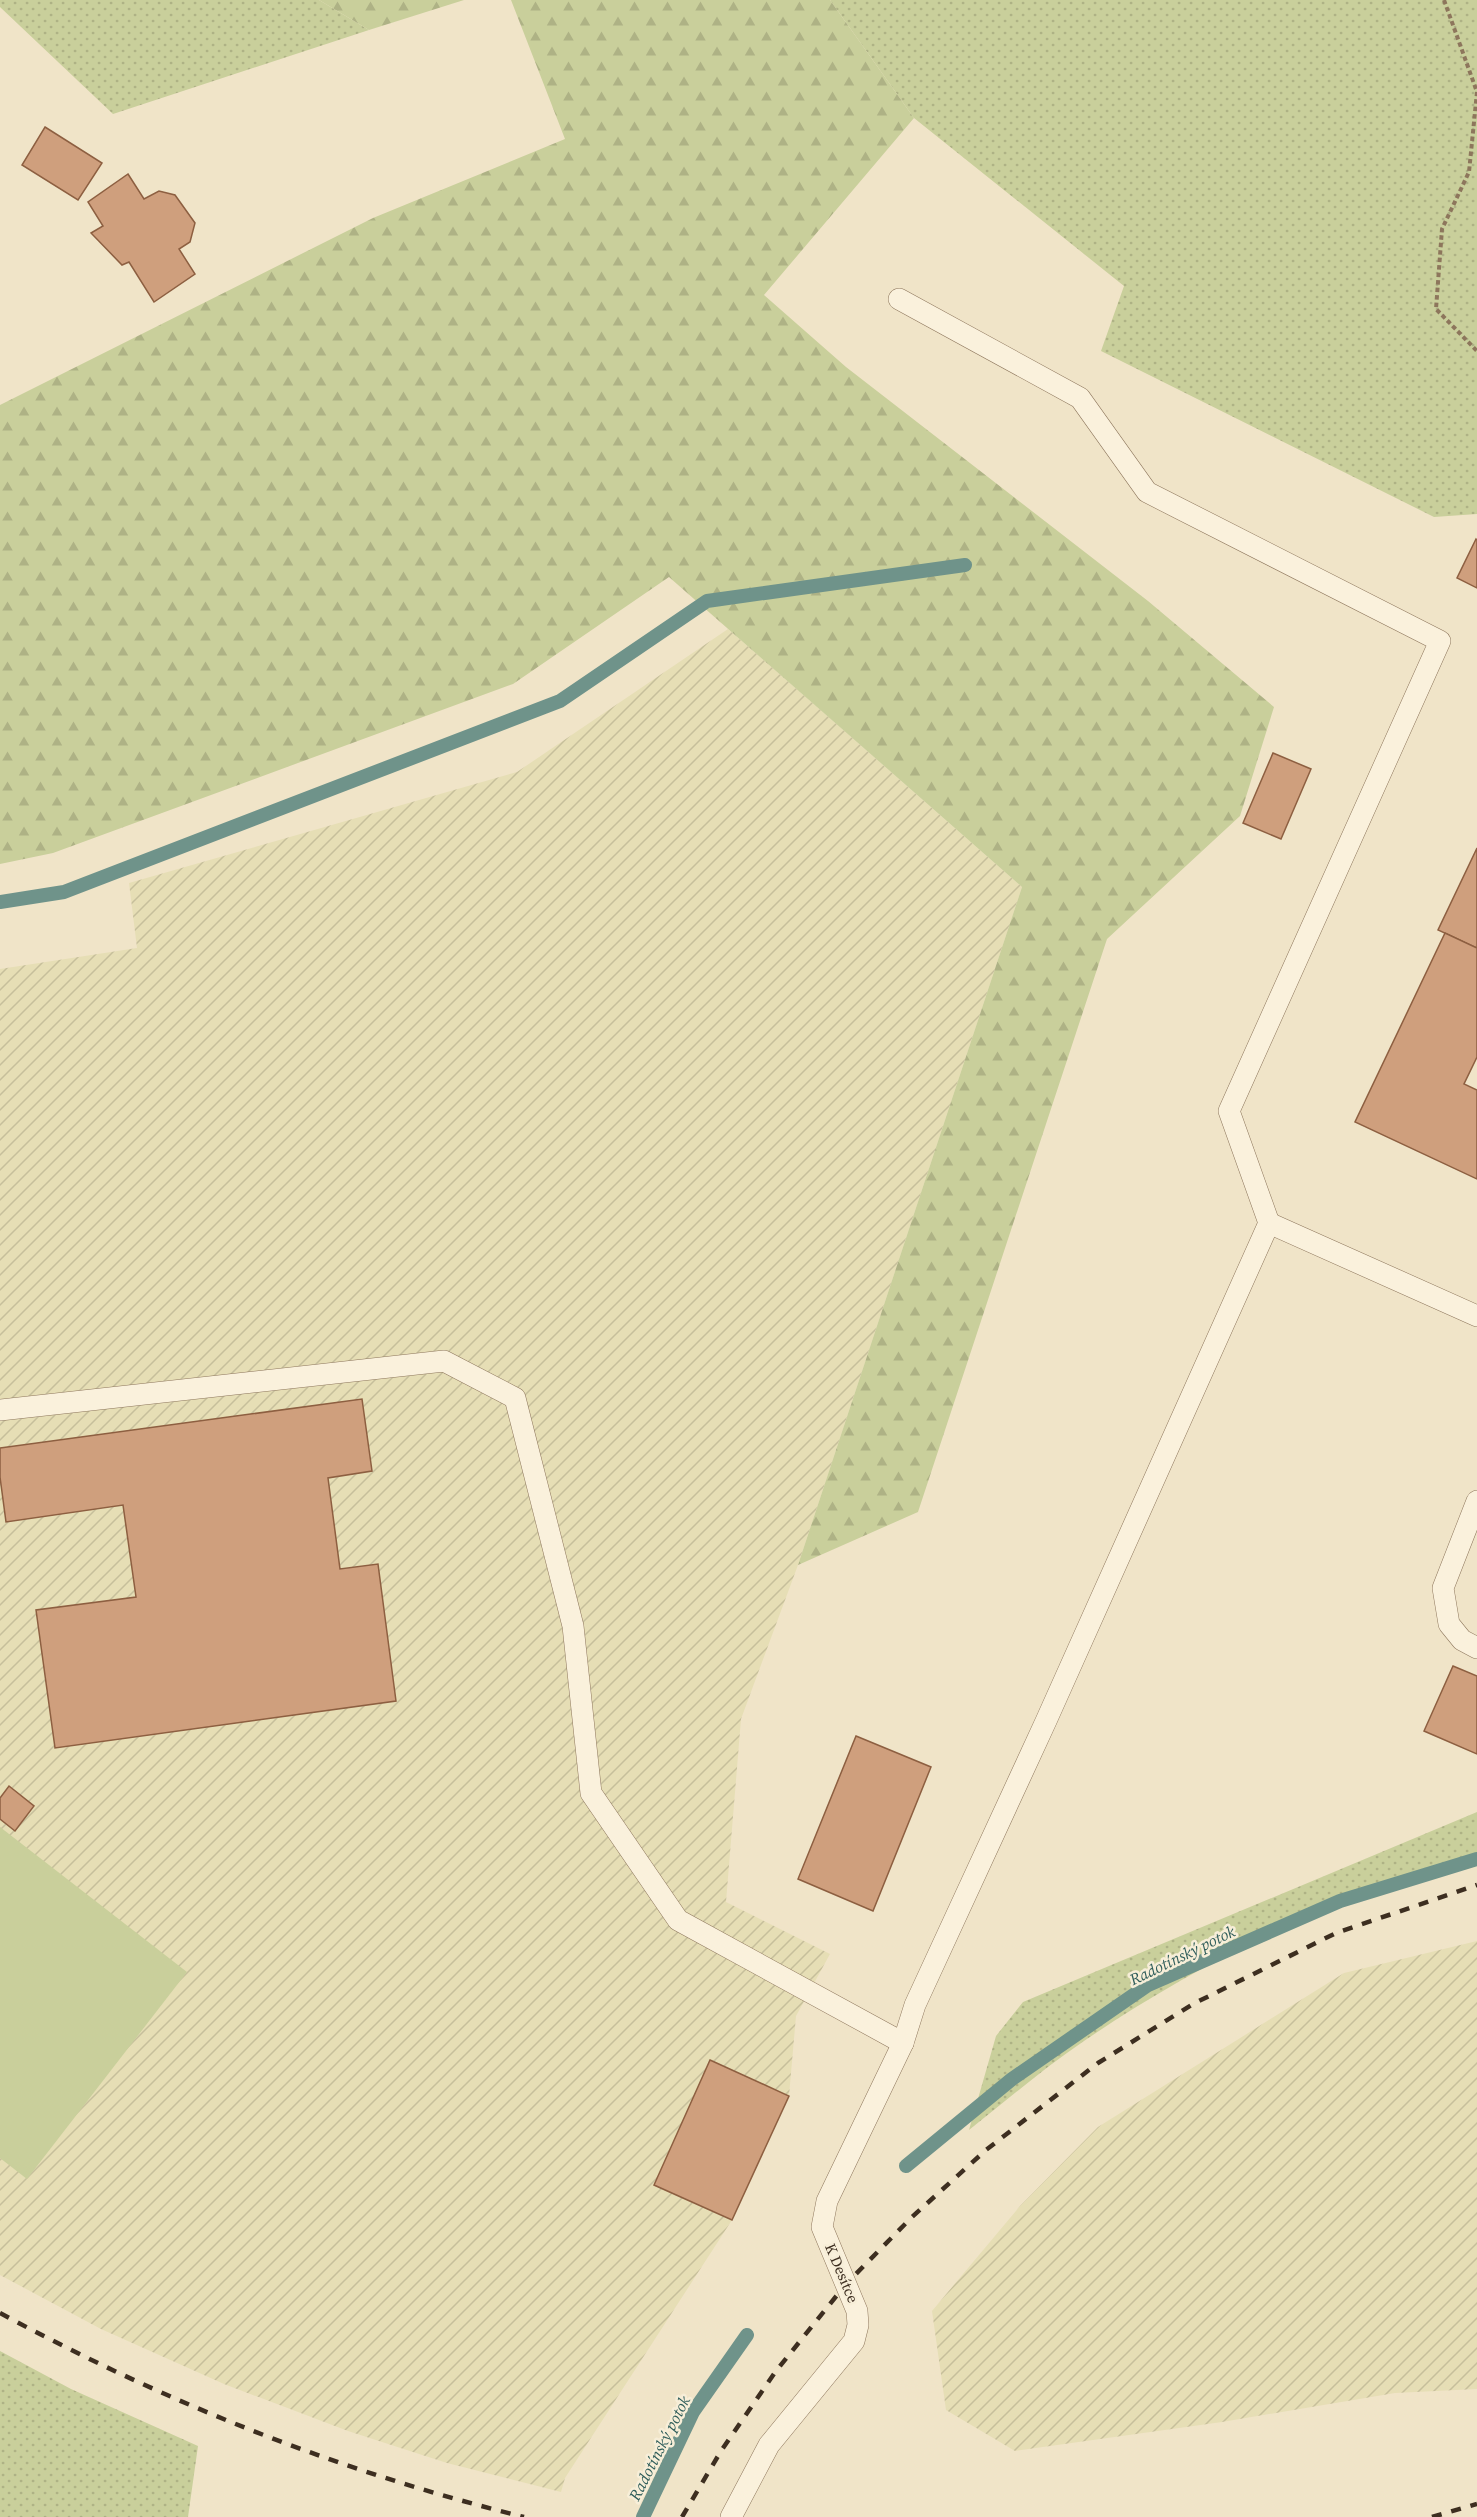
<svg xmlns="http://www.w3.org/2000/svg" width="1477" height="2517" viewBox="0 0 1477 2517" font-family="'Source Serif 4',serif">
  <defs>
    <pattern id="farmland-furrows" width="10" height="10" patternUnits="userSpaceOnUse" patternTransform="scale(1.5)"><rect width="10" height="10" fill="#e6deb5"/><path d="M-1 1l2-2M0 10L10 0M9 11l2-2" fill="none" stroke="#c6bf9b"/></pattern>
    <pattern id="grass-dots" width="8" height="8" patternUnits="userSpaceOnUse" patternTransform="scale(1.5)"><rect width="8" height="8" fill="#c9cf9b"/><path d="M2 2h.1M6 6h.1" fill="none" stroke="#aeb285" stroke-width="1.8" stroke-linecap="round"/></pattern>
    <pattern id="forest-firs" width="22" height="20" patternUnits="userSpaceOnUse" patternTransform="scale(1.5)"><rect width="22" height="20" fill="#c9cf9b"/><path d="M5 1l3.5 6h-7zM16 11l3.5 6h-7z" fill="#aeb285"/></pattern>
  </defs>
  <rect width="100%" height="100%" fill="#f0e4c8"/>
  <g fill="url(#farmland-furrows)">
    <polygon points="728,629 1022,887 798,1565 741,1719 726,1902 830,1954 796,2016 789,2096 732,2220 565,2478 561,2492 447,2463 348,2431 224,2384 101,2329 0,2275 0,969 137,948 129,883 517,772"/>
    <polygon points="1477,1941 1477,2389 1395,2393 1222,2422 1015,2451 946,2410 932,2311 1020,2206 1098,2127 1344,1973"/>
  </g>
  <g fill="url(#grass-dots)">
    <polygon points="0,0 319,0 369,30 113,114 0,7"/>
    <polygon points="830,0 1477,0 1477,514 1434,517 1101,351 1124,286 914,118"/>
    <path d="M1477,1812v46c-138,35 -275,103 -393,183 -40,27 -77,59 -115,89l27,-94 27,-34z"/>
    <polygon points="0,2351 71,2389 198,2446 188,2517 0,2517"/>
  </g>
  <g fill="url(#forest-firs)">
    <polygon points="319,0 464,0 369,30"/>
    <polygon points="511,0 830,0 914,118 764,295 846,367 1148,601 1274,707 1240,816 1107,939 918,1512 798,1565 1022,887 669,577 513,684 53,853 0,864 0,405 373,218 565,139"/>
  </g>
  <polygon fill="#c9cf9b" points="0,1827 187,1972 27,2179 0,2158"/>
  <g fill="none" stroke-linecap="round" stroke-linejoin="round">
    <g stroke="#6f938a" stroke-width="14">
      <polyline points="0,902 64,892 560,701 707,601 965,565"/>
      <polyline points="906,2166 1012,2079 1148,1985 1340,1901 1477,1859"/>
      <polyline points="643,2517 693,2412 747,2335"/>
    </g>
  </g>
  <g fill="#cf9f7d" stroke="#8d5f41" stroke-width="1.5">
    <polygon points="45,127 102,163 78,200 22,165"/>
    <polygon points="128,174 144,199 159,191 175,195 195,223 190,242 179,249 195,274 154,302 129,262 122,265 91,233 103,226 88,202"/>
    <polygon points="1476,539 1477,540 1477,588 1457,578"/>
    <polygon points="1273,753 1311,769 1281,839 1243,823"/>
    <polygon points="1477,848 1477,948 1438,930"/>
    <polygon points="1445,933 1477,948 1477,1057 1464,1084 1477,1090 1477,1179 1355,1122"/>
    <polygon points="362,1399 372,1471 328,1478 340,1569 378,1564 396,1701 55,1748 36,1610 136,1597 123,1505 6,1522 0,1477 0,1448"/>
    <polygon points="1453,1666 1477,1676 1477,1754 1424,1731"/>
    <polygon points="856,1736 931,1767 873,1911 798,1879"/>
    <polygon points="9,1786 34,1806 15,1831 0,1819 0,1798"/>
    <polygon points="710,2060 789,2096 732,2220 654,2185"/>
  </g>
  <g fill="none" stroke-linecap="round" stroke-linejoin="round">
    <defs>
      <g id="lane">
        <polyline points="1269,1223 1477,1316"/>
        <polyline points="0,1410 444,1361 515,1398 573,1626 591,1793 678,1920 903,2043"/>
        <polyline points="1477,1501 1443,1588 1449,1624 1462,1640 1477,1648"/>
        <polyline points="731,2517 769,2445 854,2341 858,2325 857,2311 822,2227 827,2201 903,2043 915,2005 1046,1721 1269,1223 1229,1111 1440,641 1147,492 1080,398 899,299"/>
      </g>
    </defs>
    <use href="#lane" stroke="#8d765c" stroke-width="22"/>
    <polyline stroke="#8d765c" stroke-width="4" stroke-dasharray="4.5 3" stroke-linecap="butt" points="1444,0 1477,92 1469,172 1442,229 1436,309 1477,351"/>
    <use href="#lane" stroke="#faf1dc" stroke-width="21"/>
    <g stroke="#3d2e20" stroke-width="4.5" stroke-dasharray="10 10" stroke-linecap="butt">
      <path d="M0,2313c169,91 338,158 524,204"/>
      <polyline points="682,2517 721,2451 776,2371 846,2284 912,2217 986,2150 1098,2063 1193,2004 1336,1933 1477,1885"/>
      <polyline points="1432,2517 1477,2504"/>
    </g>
  </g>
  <g text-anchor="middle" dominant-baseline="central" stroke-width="5" stroke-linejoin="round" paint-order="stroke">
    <g font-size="15" fill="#3d2e20" stroke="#f7eed8">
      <text transform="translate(842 2273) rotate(67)">K Desítce</text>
    </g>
    <g font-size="16" font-style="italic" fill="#2f5d5a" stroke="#f7eed8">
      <text transform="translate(1182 1955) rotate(-26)">Radotínský potok</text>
      <text transform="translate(659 2448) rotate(-63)">Radotínský potok</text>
    </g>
  </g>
</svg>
